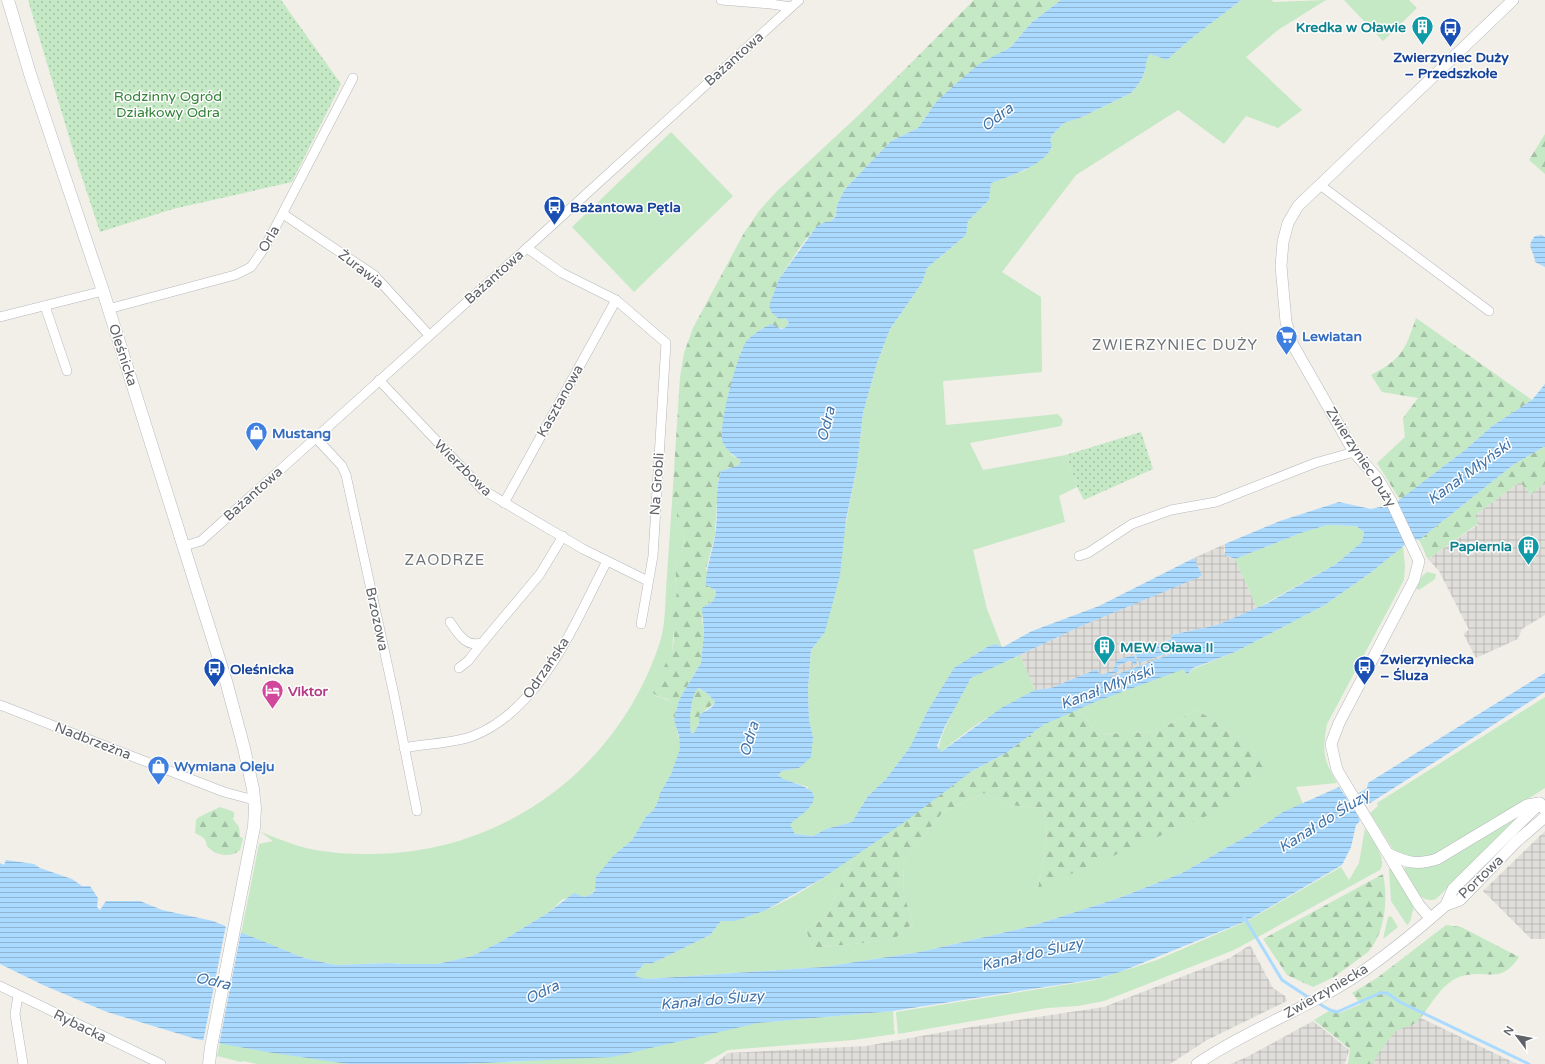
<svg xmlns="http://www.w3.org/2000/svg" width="1545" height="1064" viewBox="0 0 1545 1064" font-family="'Varela Round',sans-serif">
  <defs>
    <pattern id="industrial-grid" width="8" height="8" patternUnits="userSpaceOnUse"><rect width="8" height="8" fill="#e0deda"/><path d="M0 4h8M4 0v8" fill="none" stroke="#b9b8b5"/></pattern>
    <pattern id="forest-firs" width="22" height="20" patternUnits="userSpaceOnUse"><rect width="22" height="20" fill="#c5e8c5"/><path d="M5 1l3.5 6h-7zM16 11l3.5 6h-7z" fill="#a3c0a4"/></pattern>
    <pattern id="garden-dots" width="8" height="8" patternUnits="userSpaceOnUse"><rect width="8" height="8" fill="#c5e8c5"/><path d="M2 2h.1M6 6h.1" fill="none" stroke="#a3c0a4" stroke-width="1.8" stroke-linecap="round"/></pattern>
    <pattern id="water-rules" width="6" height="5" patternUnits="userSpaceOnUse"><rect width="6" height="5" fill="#aadaff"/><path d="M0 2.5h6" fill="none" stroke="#8eb4d2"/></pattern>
  </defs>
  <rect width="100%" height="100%" fill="#f1efe8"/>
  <g fill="url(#industrial-grid)">
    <polygon points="1520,482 1531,495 1545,483 1545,615 1522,629 1518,639 1476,658 1464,635 1465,632 1469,630 1439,571 1428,559 1479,524 1475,515"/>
    <polygon points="1225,544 1224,552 1228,557 1235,559 1257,608 1217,625 1171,635 1172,639 1136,653 1139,663 1178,650 1176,652 1120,674 1110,678 1109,676 1119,671 1117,666 1131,660 1134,655 1118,660 1113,671 1100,676 1097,669 1051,688 1035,690 1020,655 1079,627 1201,576 1194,558"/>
    <polygon points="1545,831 1545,939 1531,939 1483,891"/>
    <polygon points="1250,945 1273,988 1285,996 1287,1001 1207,1040 1170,1064 715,1064 728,1053 866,1046 971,1027 1104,1007 1230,958"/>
    <polygon points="1403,1010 1419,1017 1517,1064 1364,1064"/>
    <polygon points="1313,1021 1349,1050 1345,1064 1230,1064 1247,1057"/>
  </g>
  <g fill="#c5e8c5">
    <path d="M1241,0h31l1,2 53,-2 -48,30 -32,27 56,53 -24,18 -32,-12 -22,28 -46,-34 -102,65 -74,97 39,25 1,75 -99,9 3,44 112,-11 5,6 -2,6 -91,17 13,27 83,-15 11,32 -18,9 6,26 -92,28 14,59 15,38h-15l-13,8 -47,57 -17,35 -24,32 -18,17 -16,26 -26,7 -13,7 -18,-2 -6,-9 11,-11 8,-5v-22l-26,-8 -4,-4 4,-4 17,-3 14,-31 -4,-17 -1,-31 3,-39 14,-18 32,-166 6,-53 14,-50 13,-34 32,-46 5,-15 39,-33 2,-14 21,-21 2,-17 35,-13 24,-29 2,-6 12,-12 16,-5 51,-25c5,-5 11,-13 13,-20 3,-8 1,-13 6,-19l17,6c23,-22 49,-40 74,-60z"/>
    <polygon points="1344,0 1409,0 1417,8 1383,41"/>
    <polygon points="671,132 733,196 634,292 572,227"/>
    <path d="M672,502l5,2v17l7,17 -2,12 -5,10 -2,25 2,7 -5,59 -17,45 16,5 10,48 -10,25 -12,21v4l-6,12 -6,4 -15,25 -18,15 -22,39 -8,3 -21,2 -14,13 -47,29 -30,15 -35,8h-35l-12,-1 -55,2 -31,-7 -63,-24 18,-90 14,-3 -12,-9c15,6 30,12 45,16 21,5 43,6 64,6 132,0 247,-84 289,-209 6,-17 6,-36 7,-54 2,-30 4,-60 6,-89z"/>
    <polygon points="1327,525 1356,526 1364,532 1362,542 1336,564 1257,608 1235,559 1301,533"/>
    <path d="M1403,546l2,20 -1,14 -77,144c-5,27 -4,35 10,59l-41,4 7,17 -36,18 -20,14 -65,37 -63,25 -87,28 -112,26 -97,15 -177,12 -9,-2 -2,-3 10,-11 6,1 59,-29 11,-14c46,-2 95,-38 132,-64l-27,60 -20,12 6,19 81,-8 20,-17 -9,-28 -1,-33 39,-49 42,-20 24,12 36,3 3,34 -9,45 206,-146 -47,-31 -43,22 -56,2 -20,-26 106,-40 3,7 6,-6 42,-17 88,-46 46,-32z"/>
    <polygon points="1427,572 1436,574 1435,579 1419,590 1416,588 1422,576"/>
    <path d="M1020,655l15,35c-34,18 -65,37 -94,62l-2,-1c-3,-9 24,-63 32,-72 5,-6 40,-19 49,-24z"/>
    <polygon points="1545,697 1545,788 1440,855 1411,859 1394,851 1370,813 1378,806 1377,803"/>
    <path d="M1522,814l-86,85c-17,6 -26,-17 -33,-29l4,-4 16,1z"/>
    <path d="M1365,828c6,11 23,30 15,42l-146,80 -130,51 -26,5 -31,2 -149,26 -2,-22 199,-32 62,-20 90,-39 94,-54 8,13 10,-17z"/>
    <polygon points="1392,867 1414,906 1410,922 1407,925 1391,901 1389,869"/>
    <polygon points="1391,916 1398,927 1383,939 1388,917"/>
    <polygon points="893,1011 894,1028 892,1029 894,1029 895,1034 853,1040 728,1050 703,1064 462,1064 528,1061 758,1023"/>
    <polygon points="220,1043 348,1064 257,1064 244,1061 241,1062 217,1056"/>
  </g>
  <g fill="url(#forest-firs)">
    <path d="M974,0h87l-30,23 -20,24 -6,3 -78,65 -9,13 -27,13 -46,48 -8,16 -1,10 -5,6c-19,1 -41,43 -52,58l6,39 4,5 -4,5h-22l-15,12 -8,14 -17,89 9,12 9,6 -2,4 -18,6 -3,10 -3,54 -9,34 10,26 -3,6 -6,3 -5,15 2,14 -3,30 -22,37 -5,20 -3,-19c-8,-5 -13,-1 -19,-10l20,-40 2,-12 -1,-24 4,-23 -2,-7 2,-25 5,-10 2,-12 -7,-17v-17l-5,-2 8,-125 4,-24 9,-25 51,-95 15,-22 17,-19 86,-80z"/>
    <polygon points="1545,134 1545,174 1529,160"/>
    <path d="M1416,318l116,82 -40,26 -27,24 -65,50 -23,-37 28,-26 -2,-19 15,-20 -36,-6 -11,-17c31,-16 34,-25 45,-57z"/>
    <polygon points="1545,446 1545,483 1531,495 1520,482 1475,515 1479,523 1428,559 1419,540 1513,465"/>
    <path d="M697,688l10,5 8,9c-4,5 -9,6 -12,11 -5,7 -3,13 -9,20h-3c-2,-10 -1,-37 6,-45z"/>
    <polygon points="1078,708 1098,734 1154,732 1197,710 1244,741 1264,765 1243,797 1230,806 1038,888 1047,842 1044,808 1008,805 984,793 942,813 903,862 904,895 913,923 893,940 812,948 806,929 826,917 853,857 972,771 1006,753 1043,725"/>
    <path d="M220,807l14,5 -1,7 6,8 1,10 3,1 -3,12c-8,8 -23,6 -31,-2 -3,-2 -2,-5 -4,-8 -1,-3 -7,-5 -10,-7l1,-13 3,-3z"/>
    <path d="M1383,874c5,24 3,58 -15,78l-34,25 -21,10 -26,-12 -24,-36z"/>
    <path d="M1446,925l15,2 58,30c-20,30 -34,10 -60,20 -20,9 -28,29 -41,44 -5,5 -14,6 -20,9 -8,5 -20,26 -26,34h-24l2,-15 -36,-29 15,-9 11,2 21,-9 -9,-11 25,-15z"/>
  </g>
  <g fill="url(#garden-dots)">
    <polygon points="28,0 281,0 341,84 292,182 173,209 100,232 73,150"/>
    <polygon points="1141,432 1153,469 1084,500 1077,487 1066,455"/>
  </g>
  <g fill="url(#water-rules)" fill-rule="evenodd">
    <path d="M1061,0h180c-25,20 -51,38 -74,60l-17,-6c-5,6 -3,12 -6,19 -2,7 -8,15 -13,20l-51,25 -16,5 -12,12 -2,6 2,4c-5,20 -43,31 -61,38l-2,17 -21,21 -2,14 -39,33 -5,15 -32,46 -13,34 -14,50 -6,53 -11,54 -6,55 -15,57 -14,18 -3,39 1,31 4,17 -2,20 -12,11 -17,3 -4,4c9,10 51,10 30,34 -5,6 -13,9 -18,16l5,9 18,2 13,-7 26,-7 16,-26 18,-17 24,-32 17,-35 27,-44 33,-21 8,-3 8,3 29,-16 67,-25 95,-48 8,18 -123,51 -108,51 -26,48 -8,20 4,6 60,-44 34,-18 16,-2 46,-19 3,6 13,-4 4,-11 17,-5 3,9 -3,1 -3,-5 -14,6 2,5 -10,5 1,1 66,-25 2,-2 -39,13 -4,-10 37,-14 -1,-4 46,-10 51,-22 68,-39 26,-22 2,-10 -8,-6 -29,-1 -26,8 -66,26 -10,-4v-11l55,-23 59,-19 32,7 23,-5 71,-54 27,-24 40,-26 13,-16v62l-32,19 -94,75 -7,-1 -43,35 -46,32 -88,46 -42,16 -6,7 -3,-6 -89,33 -52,23 -37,28 -34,18 -66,50 -83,57 -59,33 -29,10h-14l-11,14 -59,29 -6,-1 -10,11 2,3 10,2 176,-12 97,-15 112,-26 87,-28 63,-25 65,-37 36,-24 56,-25 9,13 19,-12 1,-5 177,-110v19l-189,120 4,9 -4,4 -5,22 -9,18 -96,56 -126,51 -24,7 -203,32 -135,12 -146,34 -150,7h-114l-81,-12 -71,-13 -89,-27 -64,-27 -43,-21v-101l4,2 2,-5 28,4 6,4 32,11 10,7h8l8,12 -1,9 3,3 6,-9h34l22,9 51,11 91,37 31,7 55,-2 12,1h35l35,-8 30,-15 47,-29 25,-19 10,4 8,-3 3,-4 1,-13 18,-22 18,-15 15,-25 6,-4 6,-12v-4l12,-21 9,-25 -1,-13 -5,-16 5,-20 22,-37 3,-30 -2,-25 11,-7 3,-6 -1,-5 -9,-5c0,-18 6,-32 9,-49 4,-22 -1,-44 6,-65l18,-6 2,-4c-6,-5 -14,-10 -18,-18 -6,-14 14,-87 23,-101 5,-7 17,-14 25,-18l10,5 4,-1 4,-5 -4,-5 -6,1 -7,-6 -3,-7 10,-27 38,-53 8,-4 6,-1 5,-5 1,-11 8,-16 46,-48 27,-13 19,-27 22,-20 20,-17 32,-17 20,-24zM698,688l9,5 8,9 -3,5 -13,8v9l-5,9h-3c-2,-10 -1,-37 7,-45z"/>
    <path d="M1542,235l3,2v30l-10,-5c-1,-13 -10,-14 0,-26z"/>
  </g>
  <polygon fill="#f1efe8" points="226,925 241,932 219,1045 203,1042"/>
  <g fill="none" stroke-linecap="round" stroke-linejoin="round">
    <g stroke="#aadaff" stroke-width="3">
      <polyline points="1244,917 1282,980 1311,999"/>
      <polyline points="1316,1002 1330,1010 1337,1012 1380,993 1387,993 1400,1002 1529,1064"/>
    </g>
    <defs>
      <g id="minor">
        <polyline points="721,0 771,4 791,7"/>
        <polyline points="1320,185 1489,311"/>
        <polyline points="283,214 374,275 429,335"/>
        <polyline points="527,248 562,273 616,300 666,343 653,556 641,624"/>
        <polyline points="45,306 67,371"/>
        <polyline points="108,309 235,275 251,267 265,247 353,78"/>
        <polyline points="0,317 103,291"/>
        <polyline points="379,380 483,490 583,549 648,581"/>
        <polyline points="315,437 342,466 346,475 394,695 417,811"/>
        <polyline points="504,503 616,300"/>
        <polyline points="184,546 201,541 527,248 799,0"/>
        <polyline points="1079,556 1088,553 1132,524 1171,510 1216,502 1315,463 1354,452"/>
        <path d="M450,622c8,12 17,27 33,20l57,-68 23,-38"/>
        <polyline points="459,668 468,661 483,642"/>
        <polyline points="0,705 224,792 254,800"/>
        <path d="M404,748c23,-5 48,-4 69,-12 68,-26 103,-116 134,-175"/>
        <polyline points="0,986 161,1064"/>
        <polyline points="18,996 15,1014 23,1064"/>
      </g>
      <g id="tertiary">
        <path d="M1389,854c18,9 29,11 48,5l90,-54 12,-2 6,7"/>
        <polyline points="1446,905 1453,889 1540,803"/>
        <polyline points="1430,918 1419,905 1337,770 1331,744 1339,723 1414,580 1419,561 1391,501 1378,479 1354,452 1293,345 1286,322 1281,266 1283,242 1288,223 1298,206 1513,0"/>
        <path d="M1197,1064c53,-36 115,-57 168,-94 28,-20 55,-42 81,-65l14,-5 57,-59 28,-24"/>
      </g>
      <polyline id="secondary" points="8,0 31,77 103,291 226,681 244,748 253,789 255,808 254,827 211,1047 209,1064"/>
    </defs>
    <use href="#minor" stroke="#b5b8bc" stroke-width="10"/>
    <use href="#tertiary" stroke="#b5b8bc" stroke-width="12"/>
    <use href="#secondary" stroke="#b6babf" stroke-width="13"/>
    <use href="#minor" stroke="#fff" stroke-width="9"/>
    <use href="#tertiary" stroke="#fff" stroke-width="11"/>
    <use href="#secondary" stroke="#fff" stroke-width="12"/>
  </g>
  <defs>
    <symbol id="building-pin" viewBox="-11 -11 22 30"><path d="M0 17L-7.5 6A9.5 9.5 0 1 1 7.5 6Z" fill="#0f9aa8" stroke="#fff"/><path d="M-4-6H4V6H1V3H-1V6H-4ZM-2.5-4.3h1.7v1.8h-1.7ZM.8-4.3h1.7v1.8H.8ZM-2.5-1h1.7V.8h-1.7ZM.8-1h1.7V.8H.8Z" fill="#fff"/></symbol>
    <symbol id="bus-pin" viewBox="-11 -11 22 30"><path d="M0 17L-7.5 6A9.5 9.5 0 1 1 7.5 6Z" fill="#1a4fb4" stroke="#fff"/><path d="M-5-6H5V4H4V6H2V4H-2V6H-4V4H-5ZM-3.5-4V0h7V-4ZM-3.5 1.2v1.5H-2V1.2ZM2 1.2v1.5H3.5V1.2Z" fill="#fff"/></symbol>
    <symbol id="supermarket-pin" viewBox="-11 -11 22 30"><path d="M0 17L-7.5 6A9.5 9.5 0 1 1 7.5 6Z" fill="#3f7fe0" stroke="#fff"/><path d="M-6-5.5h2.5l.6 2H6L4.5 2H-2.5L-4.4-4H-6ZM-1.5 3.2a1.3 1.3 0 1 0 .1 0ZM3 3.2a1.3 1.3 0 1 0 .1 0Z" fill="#fff"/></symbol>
    <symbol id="shop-pin" viewBox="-11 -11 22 30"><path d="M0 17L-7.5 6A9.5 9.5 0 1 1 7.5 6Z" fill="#3f7fe0" stroke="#fff"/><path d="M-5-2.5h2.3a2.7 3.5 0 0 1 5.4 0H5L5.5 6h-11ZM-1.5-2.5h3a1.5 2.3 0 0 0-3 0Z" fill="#fff"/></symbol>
    <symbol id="hotel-pin" viewBox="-11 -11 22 30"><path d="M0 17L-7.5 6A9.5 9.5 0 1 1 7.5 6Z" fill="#d1479c" stroke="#fff"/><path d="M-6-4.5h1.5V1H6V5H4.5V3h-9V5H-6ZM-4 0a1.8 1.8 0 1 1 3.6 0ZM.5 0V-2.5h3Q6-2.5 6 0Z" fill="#fff"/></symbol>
  </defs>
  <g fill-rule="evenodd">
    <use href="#building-pin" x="1410" y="14" width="25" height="34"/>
    <use href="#bus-pin" x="1438" y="16" width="25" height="34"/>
    <use href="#bus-pin" x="542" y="194" width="25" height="34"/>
    <use href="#supermarket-pin" x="1274" y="324" width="25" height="34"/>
    <use href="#shop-pin" x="244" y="420" width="25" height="34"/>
    <use href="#building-pin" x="1516" y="534" width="25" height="34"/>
    <use href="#building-pin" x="1092" y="634" width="25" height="34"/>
    <use href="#bus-pin" x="1352" y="654" width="25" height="34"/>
    <use href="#bus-pin" x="202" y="656" width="25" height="34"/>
    <use href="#hotel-pin" x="260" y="678" width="25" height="34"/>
    <use href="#shop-pin" x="146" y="754" width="25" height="34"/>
  </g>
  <g text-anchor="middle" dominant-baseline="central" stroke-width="3" stroke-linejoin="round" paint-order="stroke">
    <g font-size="14" font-weight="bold" fill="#0d838f" stroke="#fff" text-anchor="end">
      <text x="1406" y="27">Kredka w Oławie</text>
      <text x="1512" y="546">Papiernia</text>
      <text x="1120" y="647" text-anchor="start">MEW Oława II</text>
    </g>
    <g font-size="14" font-weight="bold" fill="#164399" stroke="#fff" text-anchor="start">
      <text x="1451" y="57" text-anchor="middle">Zwierzyniec Duży<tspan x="1451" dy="16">– Przedszkołe</tspan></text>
      <text x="570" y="207">Bażantowa Pętla</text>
      <text x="1380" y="659">Zwierzyniecka<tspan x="1380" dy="16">– Śluza</tspan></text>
      <text x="230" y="669">Oleśnicka</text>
    </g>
    <g font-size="14" fill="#5f6368" stroke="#fff">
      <text transform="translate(734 59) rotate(-42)">Bażantowa</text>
      <text transform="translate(269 239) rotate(-60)">Orla</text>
      <text transform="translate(361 269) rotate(38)">Żurawia</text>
      <text transform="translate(494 277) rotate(-42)">Bażantowa</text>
      <text transform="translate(123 355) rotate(72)">Oleśnicka</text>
      <text transform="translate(560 401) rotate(-61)">Kasztanowa</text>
      <text transform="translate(1361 457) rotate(57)">Zwierzyniec Duży</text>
      <text transform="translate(463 468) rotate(44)">Wierzbowa</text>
      <text transform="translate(657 484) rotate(-86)">Na Grobli</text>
      <text transform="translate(253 494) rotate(-42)">Bażantowa</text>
      <text transform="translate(377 619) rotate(78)">Brzozowa</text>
      <text transform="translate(546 668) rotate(-56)">Odrzańska</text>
      <text transform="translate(93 741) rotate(21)">Nadbrzeżna</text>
      <text transform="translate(1481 877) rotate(-44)">Portowa</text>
      <text transform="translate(1326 991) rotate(-30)">Zwierzyniecka</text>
      <text transform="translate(80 1026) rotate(26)">Rybacka</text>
    </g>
    <g font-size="14" fill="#348238" stroke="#fff">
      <text x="168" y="96">Rodzinny Ogród<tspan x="168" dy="16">Działkowy Odra</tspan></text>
    </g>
    <g font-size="14" font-weight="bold" fill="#366cbe" stroke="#fff" text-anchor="start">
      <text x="1302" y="336">Lewiatan</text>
      <text x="272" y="433">Mustang</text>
      <text x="174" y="766">Wymiana Oleju</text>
    </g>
    <g font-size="14" font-weight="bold" fill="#b23c85" stroke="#fff" text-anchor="start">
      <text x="288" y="691">Viktor</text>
    </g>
    <g font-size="15" font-style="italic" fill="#4174aa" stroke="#fff">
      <text transform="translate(997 117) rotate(-38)">Odra</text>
      <text transform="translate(826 424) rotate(-76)">Odra</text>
      <text transform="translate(1469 472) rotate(-36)">Kanał Młyński</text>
      <text transform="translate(1107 687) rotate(-21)">Kanał Młyński</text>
      <text transform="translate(749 739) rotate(-74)">Odra</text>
      <text transform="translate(1324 821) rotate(-32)">Kanał do Śluzy</text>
      <text transform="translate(1032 954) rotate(-13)">Kanał do Śluzy</text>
      <text transform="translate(213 981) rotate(13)">Odra</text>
      <text transform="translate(542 992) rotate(-26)">Odra</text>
      <text transform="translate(712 1000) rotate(-5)">Kanał do Śluzy</text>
    </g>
    <g font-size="15" letter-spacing="1" fill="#70757a" stroke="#fff">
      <text x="1175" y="345">ZWIERZYNIEC DUŻY</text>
      <text x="445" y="560">ZAODRZE</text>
    </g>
  </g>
  <g transform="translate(1517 1036) rotate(302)" stroke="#ffffff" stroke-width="3" paint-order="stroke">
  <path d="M0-3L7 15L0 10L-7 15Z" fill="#5f6368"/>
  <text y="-6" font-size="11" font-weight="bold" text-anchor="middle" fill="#5f6368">N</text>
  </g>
</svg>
